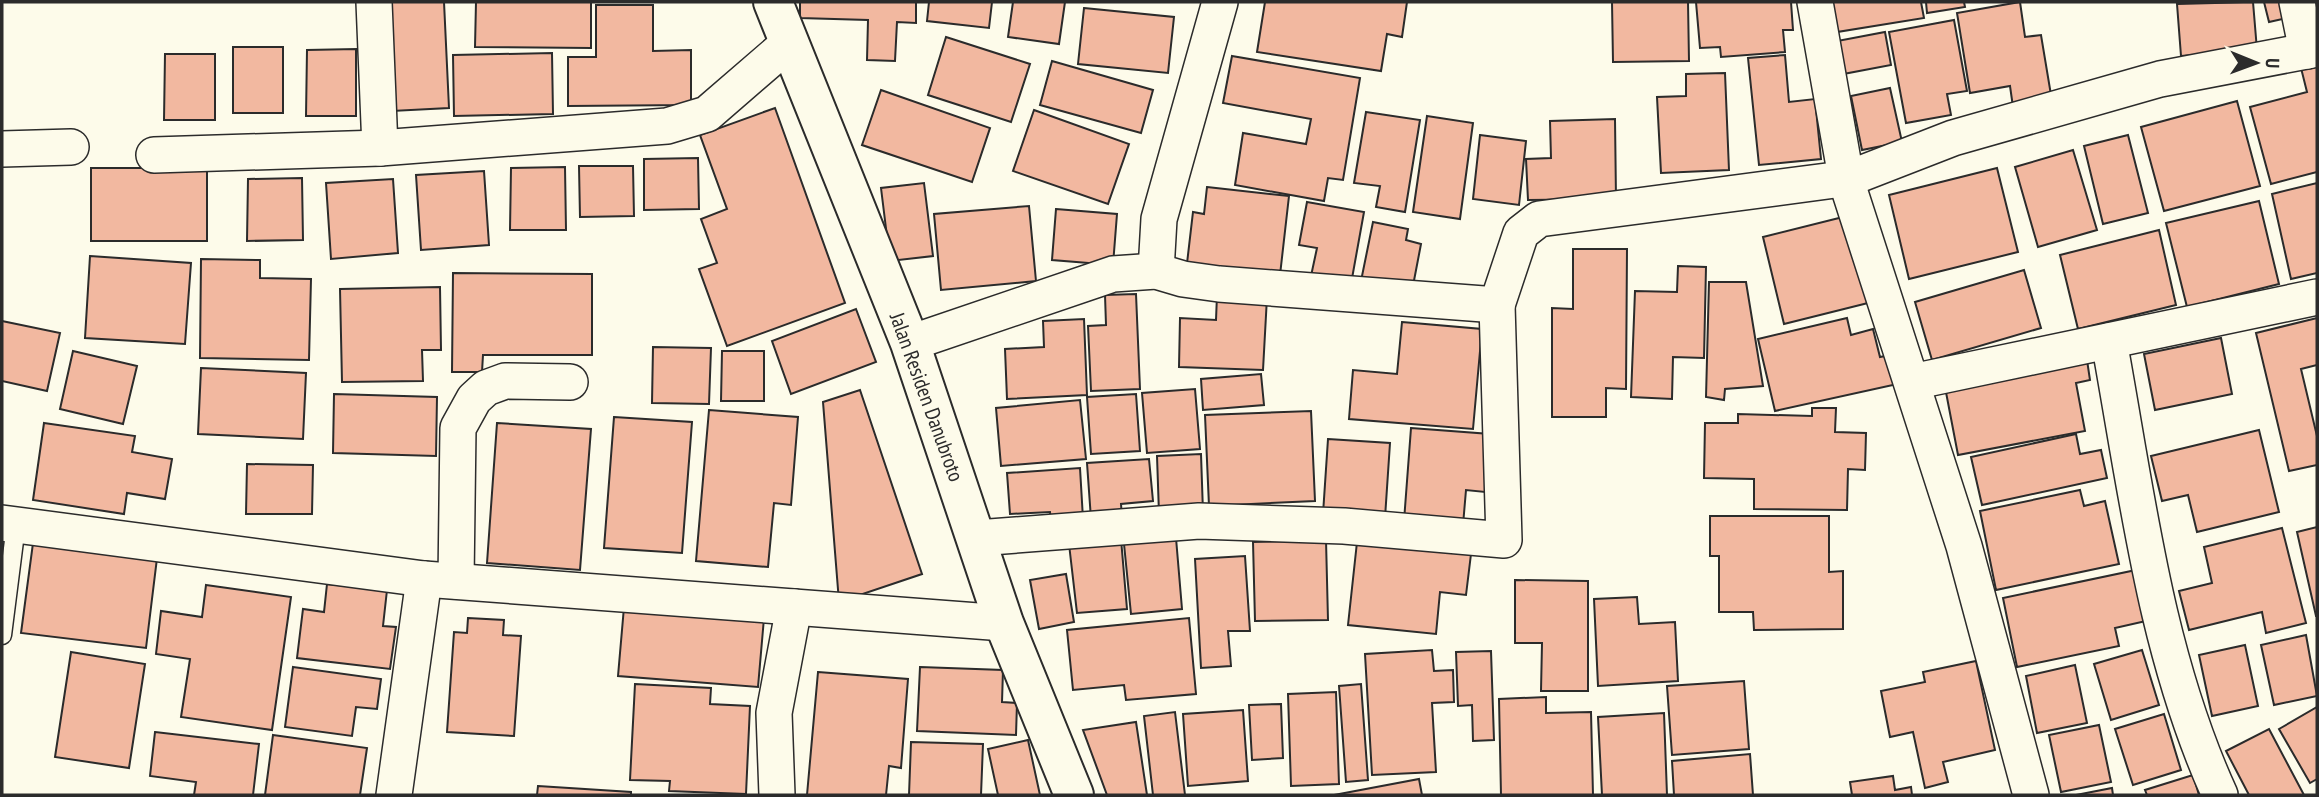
<svg xmlns="http://www.w3.org/2000/svg" width="2319" height="797" viewBox="0 0 2319 797" font-family="'PT Sans Narrow',sans-serif">
  <rect width="100%" height="100%" fill="#fdfbea"/>
  <g fill="#f2b8a0" stroke="#2b2b2b" stroke-width="2">
    <polygon points="387,2 444,2 449,108 392,111"/>
    <polygon points="476,2 591,2 591,48 475,47"/>
    <polygon points="800,2 916,2 916,23 897,22 895,61 867,60 868,20 800,18"/>
    <polygon points="929,2 992,2 989,28 927,21"/>
    <polygon points="1013,2 1065,2 1059,44 1008,37"/>
    <polygon points="1265,2 1407,2 1402,37 1387,34 1381,71 1257,52"/>
    <polygon points="1612,2 1688,2 1689,61 1613,62"/>
    <polygon points="1696,2 1791,2 1793,30 1783,30 1785,52 1721,57 1720,47 1700,48"/>
    <polygon points="1832,2 1921,2 1924,18 1837,32"/>
    <polygon points="1926,2 1964,2 1965,7 1927,13"/>
    <polygon points="2020,2 2025,37 2041,35 2052,101 2013,107 2010,86 1970,93 1957,13"/>
    <polygon points="2253,2 2257,50 2181,56 2177,4"/>
    <polygon points="2264,2 2288,2 2291,17 2269,22"/>
    <polygon points="596,5 653,5 653,51 691,50 691,105 568,106 568,57 596,57"/>
    <polygon points="1084,8 1174,17 1168,73 1078,64"/>
    <polygon points="1954,20 1967,91 1947,94 1951,115 1906,123 1889,32"/>
    <polygon points="1885,32 1891,65 1838,75 1832,42"/>
    <polygon points="946,37 1030,64 1011,122 928,95"/>
    <rect x="233" y="47" width="50" height="66"/>
    <polygon points="356,49 356,116 306,116 307,50"/>
    <polygon points="552,53 553,114 454,116 453,55"/>
    <polygon points="165,54 215,54 215,120 164,120"/>
    <polygon points="1785,55 1789,102 1815,99 1821,159 1759,165 1748,58"/>
    <polygon points="1232,56 1360,78 1343,180 1328,178 1324,201 1235,185 1243,133 1306,144 1311,119 1223,103"/>
    <polygon points="1052,61 1153,90 1141,133 1040,105"/>
    <polygon points="2317,63 2317,172 2271,184 2250,107 2307,92 2301,68"/>
    <polygon points="1725,73 1729,170 1661,173 1657,97 1686,96 1686,74"/>
    <polygon points="1890,88 1902,142 1862,150 1851,96"/>
    <polygon points="881,90 990,128 972,182 862,145"/>
    <polygon points="2237,101 2260,186 2164,211 2141,127"/>
    <polygon points="775,108 845,303 727,346 699,269 717,263 701,219 727,209 700,135"/>
    <polygon points="1034,110 1129,144 1108,204 1013,171"/>
    <polygon points="1366,112 1420,120 1405,212 1376,207 1380,186 1354,183"/>
    <polygon points="1427,116 1473,123 1460,219 1413,212"/>
    <polygon points="1615,119 1616,199 1528,200 1526,159 1551,158 1550,121"/>
    <polygon points="1480,135 1526,141 1519,205 1473,199"/>
    <polygon points="2128,135 2148,213 2103,224 2084,146"/>
    <polygon points="2073,150 2097,230 2038,247 2015,167"/>
    <polygon points="698,158 699,209 644,210 644,159"/>
    <polygon points="579,166 633,166 634,216 580,217"/>
    <polygon points="565,167 566,230 510,230 511,168"/>
    <rect x="91" y="168" width="116" height="73"/>
    <polygon points="1997,168 2018,252 1909,279 1889,195"/>
    <polygon points="484,171 489,245 421,250 416,175"/>
    <polygon points="302,178 303,240 247,241 248,179"/>
    <polygon points="393,179 398,253 331,259 326,183"/>
    <polygon points="924,183 933,256 890,261 881,188"/>
    <polygon points="2317,183 2317,273 2291,279 2272,194"/>
    <polygon points="1207,187 1289,196 1280,275 1186,272 1193,212 1204,214"/>
    <polygon points="2259,201 2279,284 2187,307 2166,223"/>
    <polygon points="1307,202 1364,212 1351,284 1311,276 1317,248 1299,245"/>
    <polygon points="1029,206 1036,281 941,290 934,214"/>
    <polygon points="1056,209 1117,214 1113,265 1052,260"/>
    <polygon points="1847,216 1868,303 1784,324 1763,237"/>
    <polygon points="1373,222 1408,229 1406,240 1421,244 1412,291 1361,281"/>
    <polygon points="2159,230 2176,305 2078,329 2060,255"/>
    <polygon points="1573,249 1627,249 1626,389 1606,388 1606,417 1552,417 1552,308 1573,309"/>
    <polygon points="90,256 191,263 185,344 85,338"/>
    <polygon points="201,259 260,260 260,278 311,279 309,360 200,358"/>
    <polygon points="1678,266 1706,267 1704,358 1673,357 1672,399 1631,397 1635,291 1677,292"/>
    <polygon points="2024,270 2041,328 1932,360 1915,302"/>
    <polygon points="453,273 592,274 592,355 483,355 482,372 452,372"/>
    <polygon points="1709,282 1746,282 1763,386 1725,389 1724,400 1706,397"/>
    <polygon points="440,287 441,350 422,350 423,381 342,382 340,289"/>
    <polygon points="1136,294 1140,389 1091,391 1088,326 1106,325 1105,295"/>
    <polygon points="1217,295 1267,297 1263,370 1179,367 1180,318 1216,320"/>
    <polygon points="856,309 876,362 791,394 772,341"/>
    <polygon points="1847,318 1851,335 1873,329 1880,357 1895,354 1902,383 1775,411 1758,339"/>
    <polygon points="2317,318 2317,365 2301,369 2317,436 2317,465 2289,471 2256,333"/>
    <polygon points="1084,319 1087,395 1007,399 1005,349 1044,347 1043,321"/>
    <polygon points="2,321 60,333 47,391 2,381"/>
    <polygon points="1402,322 1482,329 1473,429 1349,419 1353,370 1397,374"/>
    <polygon points="2221,338 2232,394 2155,410 2144,354"/>
    <polygon points="653,347 711,348 709,404 652,403"/>
    <polygon points="73,351 137,366 123,424 60,409"/>
    <polygon points="722,351 764,351 764,401 721,401"/>
    <polygon points="2087,360 2090,380 2076,383 2085,431 1958,455 1945,387"/>
    <polygon points="201,368 306,373 303,439 198,434"/>
    <polygon points="1261,374 1264,405 1203,410 1201,379"/>
    <polygon points="1195,389 1200,449 1147,453 1142,393"/>
    <polygon points="860,390 922,574 839,602 823,402"/>
    <polygon points="334,394 437,397 436,456 333,453"/>
    <polygon points="1136,394 1140,451 1091,454 1087,397"/>
    <polygon points="1080,400 1086,459 1001,466 996,408"/>
    <polygon points="1812,408 1836,408 1835,432 1866,433 1865,470 1848,469 1847,510 1754,509 1754,479 1704,478 1705,423 1738,423 1738,414 1812,416"/>
    <polygon points="709,410 798,417 791,505 774,503 768,567 696,561"/>
    <polygon points="1311,411 1315,501 1209,506 1205,415"/>
    <polygon points="614,417 692,422 682,553 604,548"/>
    <polygon points="44,423 135,436 132,452 172,459 165,499 127,493 124,514 33,500"/>
    <polygon points="497,423 591,429 580,570 487,563"/>
    <polygon points="1411,428 1490,434 1485,492 1466,490 1463,525 1404,521"/>
    <polygon points="2259,430 2279,512 2197,532 2188,495 2162,501 2151,456"/>
    <polygon points="2076,434 2080,454 2101,450 2107,478 1982,505 1971,457"/>
    <polygon points="1328,439 1390,443 1385,518 1323,514"/>
    <polygon points="1201,454 1203,512 1159,514 1157,456"/>
    <polygon points="1149,459 1153,501 1121,504 1122,517 1091,519 1087,463"/>
    <polygon points="247,464 313,465 312,514 246,514"/>
    <polygon points="1080,468 1083,519 1051,521 1050,512 1010,514 1007,473"/>
    <polygon points="2080,490 2084,506 2105,501 2119,564 1996,590 1980,511"/>
    <polygon points="1710,516 1829,516 1829,572 1843,571 1843,629 1754,630 1753,612 1719,612 1719,556 1710,556"/>
    <polygon points="2317,527 2317,616 2316,616 2297,532"/>
    <polygon points="2282,528 2306,623 2266,633 2262,612 2189,630 2179,591 2212,583 2204,547"/>
    <polygon points="1176,538 1182,609 1131,614 1124,544"/>
    <polygon points="1121,539 1127,609 1077,613 1069,544"/>
    <polygon points="1326,540 1328,620 1255,621 1253,542"/>
    <polygon points="1357,542 1471,554 1466,595 1440,592 1436,634 1348,625"/>
    <polygon points="33,543 157,558 146,648 21,633"/>
    <polygon points="1245,556 1250,631 1228,631 1231,666 1201,668 1195,559"/>
    <polygon points="2136,570 2146,621 2115,628 2119,646 2017,667 2003,598"/>
    <polygon points="1066,574 1074,622 1039,629 1030,580"/>
    <polygon points="1515,580 1588,581 1588,691 1541,691 1542,643 1515,643"/>
    <polygon points="327,584 387,590 383,626 396,627 390,669 297,658 303,609 324,612"/>
    <polygon points="206,585 291,597 272,730 181,717 190,659 156,654 161,611 202,617"/>
    <polygon points="1637,597 1639,624 1675,622 1678,681 1598,686 1594,599"/>
    <polygon points="624,607 764,618 758,687 618,676"/>
    <polygon points="468,618 504,620 503,635 521,636 514,736 447,732 454,632 467,633"/>
    <polygon points="1189,618 1196,694 1126,700 1124,685 1073,690 1067,630"/>
    <polygon points="2306,635 2317,696 2274,705 2261,645"/>
    <polygon points="2245,645 2258,706 2212,716 2199,655"/>
    <polygon points="1432,650 1434,671 1453,670 1454,702 1432,703 1436,772 1372,775 1365,654"/>
    <polygon points="2142,650 2159,705 2111,720 2094,664"/>
    <polygon points="1491,651 1494,740 1473,741 1472,705 1458,706 1456,652"/>
    <polygon points="71,652 145,664 129,768 55,757"/>
    <polygon points="1976,661 1995,750 1943,762 1948,782 1925,788 1913,732 1890,737 1881,691 1925,682 1923,672"/>
    <polygon points="2075,665 2087,723 2037,733 2026,676"/>
    <polygon points="293,667 381,679 377,709 356,707 352,736 285,727"/>
    <polygon points="920,667 1003,670 1002,702 1017,703 1016,735 917,731"/>
    <polygon points="818,672 908,679 901,768 889,766 886,795 807,795"/>
    <polygon points="1744,681 1749,749 1672,755 1667,686"/>
    <polygon points="635,684 711,688 710,704 750,706 746,794 669,791 670,781 630,780"/>
    <polygon points="1361,684 1368,780 1346,782 1339,686"/>
    <polygon points="1336,692 1339,784 1291,786 1288,694"/>
    <polygon points="1546,697 1546,713 1591,712 1593,795 1501,795 1499,699"/>
    <polygon points="1281,704 1283,758 1252,760 1249,705"/>
    <polygon points="2317,707 2317,779 2310,783 2279,729"/>
    <polygon points="1243,710 1248,781 1188,786 1183,714"/>
    <polygon points="1175,712 1185,795 1153,795 1144,716"/>
    <polygon points="1664,713 1667,795 1602,795 1598,717"/>
    <polygon points="2164,714 2181,770 2133,785 2115,729"/>
    <polygon points="1136,722 1147,795 1107,795 1083,730"/>
    <polygon points="2099,725 2111,782 2061,792 2049,735"/>
    <polygon points="2269,729 2304,795 2249,795 2226,751"/>
    <polygon points="155,732 259,744 253,795 194,795 196,782 150,776"/>
    <polygon points="273,735 367,748 360,795 265,795"/>
    <polygon points="1028,740 1040,795 998,795 988,749"/>
    <polygon points="911,742 983,744 981,795 909,795"/>
    <polygon points="1750,754 1753,795 1674,795 1672,761"/>
    <polygon points="2193,775 2199,795 2147,795 2145,790"/>
    <polygon points="1893,776 1895,790 1911,787 1912,795 1852,795 1850,782"/>
    <polygon points="1419,779 1422,795 1334,795"/>
    <polygon points="538,786 631,792 631,795 537,795"/>
    <polygon points="2112,788 2113,795 2076,795"/>
  </g>
  <g fill="none" stroke-linecap="round" stroke-linejoin="round">
    <defs>
      <polyline id="service" points="2,635 16,525"/>
      <g id="minor">
        <polyline points="374,2 380,148"/>
        <polyline points="1815,2 1847,183 1964,546 2031,795"/>
        <polyline points="2297,2 2307,51"/>
        <polyline points="2,149 71,147"/>
        <polyline points="154,155 380,148 667,126 707,114 788,44"/>
        <polyline points="1156,271 1159,219 1220,2"/>
        <path d="M2109,341c28,153 46,312 111,454"/>
        <polyline points="910,343 1113,274 1156,271 1183,279 1219,284 1497,305 1521,233 1539,219 1850,178 1953,138 2160,79 2317,49"/>
        <polyline points="1912,382 2317,297"/>
        <polyline points="2,523 424,579 1004,623"/>
        <polyline points="977,538 1199,521 1344,526 1504,540 1497,305"/>
        <polyline points="456,581 458,428 474,399 486,388 505,381 570,382"/>
        <polyline points="394,795 424,579"/>
        <polyline points="777,795 774,713 794,607"/>
      </g>
      <polyline id="tertiary" points="773,2 910,343 1004,623 1074,795"/>
    </defs>
    <use href="#service" stroke="#2b2b2b" stroke-width="21"/>
    <use href="#minor" stroke="#2b2b2b" stroke-width="38"/>
    <use href="#tertiary" stroke="#2b2b2b" stroke-width="42"/>
    <use href="#service" stroke="#fdfbea" stroke-width="18"/>
    <use href="#minor" stroke="#fdfbea" stroke-width="35"/>
    <use href="#tertiary" stroke="#fdfbea" stroke-width="38"/>
  </g>
  <g text-anchor="middle" dominant-baseline="central" stroke-width="5" stroke-linejoin="round" paint-order="stroke">
    <g font-size="21" fill="#2b2b2b" stroke="#fdfbea">
      <text transform="translate(927 397) rotate(70)">Jalan Residen Danubroto</text>
    </g>
  </g>
  <rect width="2319" height="797" fill="none" stroke="#2b2b2b" stroke-width="7"/>
  <g transform="translate(2256 63) rotate(91)" stroke="#fdfbea" stroke-width="5" paint-order="stroke">
  <path d="M0-5L12 26L0 18L-12 26Z" fill="#2b2b2b"/>
  <text y="-10" font-size="19" font-weight="bold" text-anchor="middle" fill="#2b2b2b">U</text>
  </g>
</svg>
